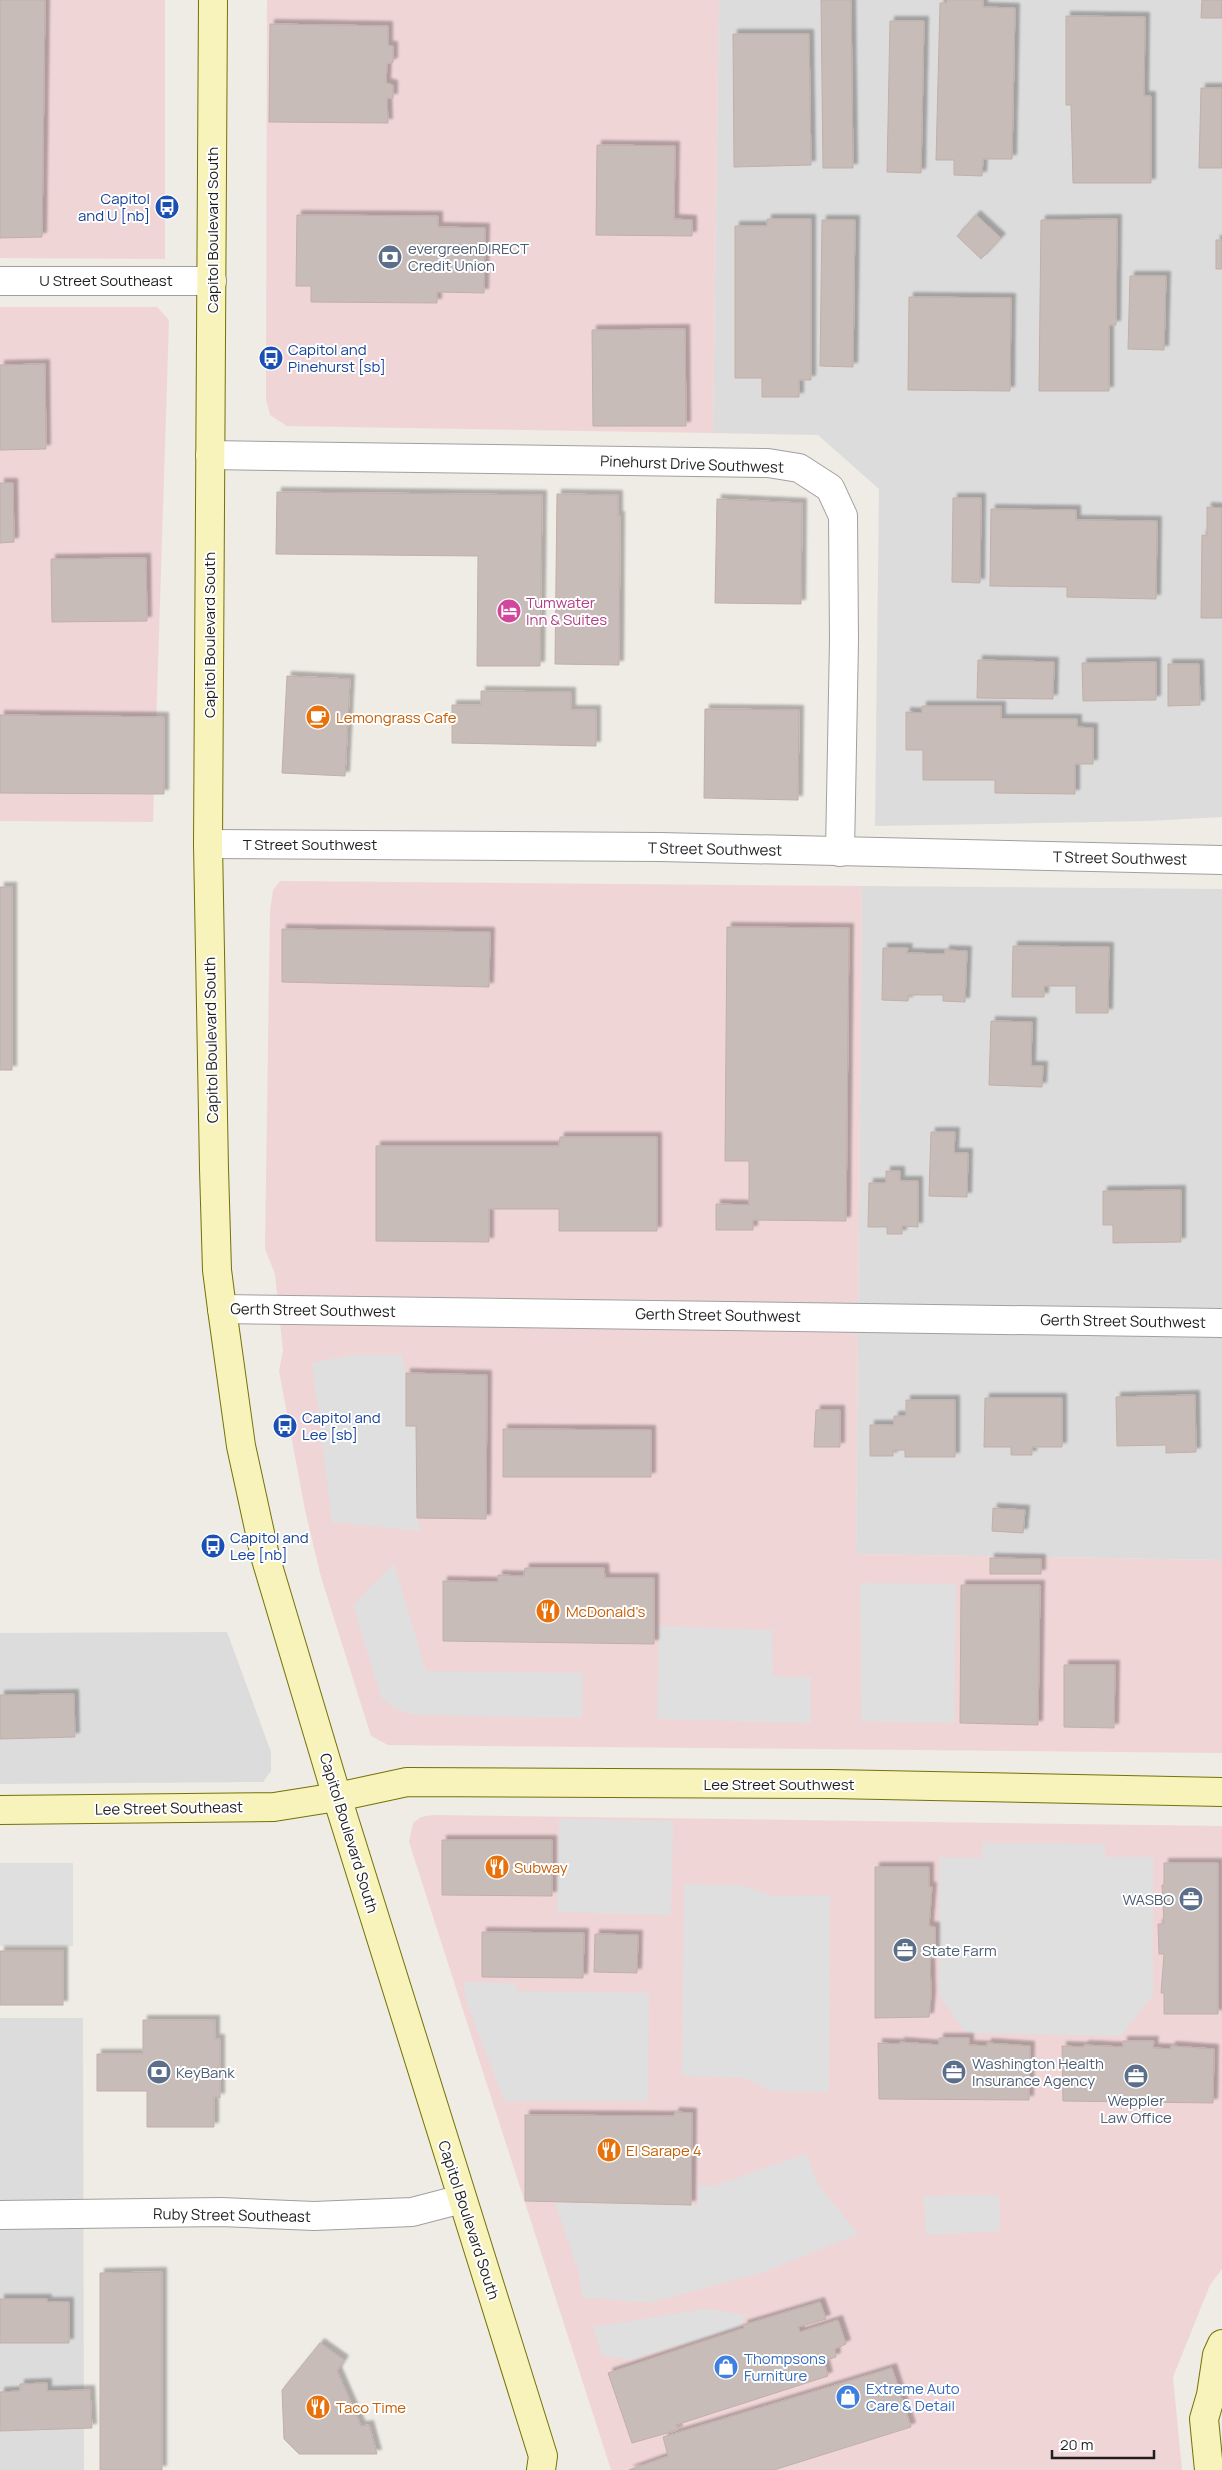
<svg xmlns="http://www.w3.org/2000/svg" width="1222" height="2470" viewBox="0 0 1222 2470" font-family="Manrope,sans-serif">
  <defs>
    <filter id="shadow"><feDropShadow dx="4.5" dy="-4.5" stdDeviation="1" flood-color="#0004"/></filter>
  </defs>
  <rect width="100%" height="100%" fill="#efebe5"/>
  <g fill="#dddcdc">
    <polygon points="719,0 1222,0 1222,817 1148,821 875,826 879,489 818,435 713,433"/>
    <polygon points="862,886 1222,889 1222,1560 856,1554"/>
    <polygon points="227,1632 271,1752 271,1771 263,1782 0,1784 0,1633"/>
    <polygon points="0,2018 83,2018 84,2470 0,2470"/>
  </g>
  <g fill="#f0d5d7">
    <polygon points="0,0 165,0 165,259 0,258"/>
    <polygon points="267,0 719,0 713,433 287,426 270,415 266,399"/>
    <polygon points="0,307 157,307 169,320 153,822 0,821"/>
    <polygon points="280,881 862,886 856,1554 1222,1560 1222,1753 388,1745 371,1736 321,1577 305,1510 279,1371 283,1351 275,1274 265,1249 270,911 273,890"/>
    <polygon points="433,1815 1222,1826 1222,2269 1210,2285 1173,2377 1182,2470 611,2470 409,1842 413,1823 421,1817"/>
  </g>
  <g fill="#dfdfdf">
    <polygon points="351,1355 402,1355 406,1373 406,1425 416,1426 417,1518 421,1531 332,1522 312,1363"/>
    <polygon points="394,1564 426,1671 583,1673 582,1718 414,1715 392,1707 381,1697 353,1605"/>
    <polygon points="860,1583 956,1584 954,1723 861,1721"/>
    <polygon points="659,1626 772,1630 773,1676 811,1677 811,1723 657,1719"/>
    <polygon points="559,1819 673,1821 671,1915 557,1912"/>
    <polygon points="982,1843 1105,1844 1105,1857 1153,1857 1153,1995 1121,2036 966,2033 939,1995 939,1857 982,1858"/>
    <rect x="0" y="1863" width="73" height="83"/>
    <polygon points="684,1884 742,1885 772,1896 830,1895 829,2092 771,2091 744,2078 682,2076"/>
    <polygon points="464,1982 516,1983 516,1991 649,1993 648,2101 504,2101 466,2000"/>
    <polygon points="806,2154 817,2183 858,2234 761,2273 648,2303 582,2297 579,2273 555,2203 698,2205 698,2185 714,2186"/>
    <polygon points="999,2195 1000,2231 926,2235 923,2196"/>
    <polygon points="706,2309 744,2315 741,2327 630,2360 602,2355 593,2327"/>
  </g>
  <g fill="#c7bcb8" stroke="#c1afa8" filter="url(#shadow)">
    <polygon points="0,0 45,0 42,237 0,238"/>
    <polygon points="821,0 851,0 853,168 823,168"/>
    <polygon points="947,0 983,0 983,7 1015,8 1012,159 983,159 982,176 954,175 954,160 936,160 940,3 947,3"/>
    <polygon points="1202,0 1222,0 1222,18 1201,18"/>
    <polygon points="1066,16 1145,17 1144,96 1151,96 1151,183 1073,183 1071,105 1066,105"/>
    <polygon points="890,21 924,21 921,173 887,172"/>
    <polygon points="270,24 388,26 388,46 393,46 393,62 387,64 386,83 393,85 393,98 387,98 388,123 269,122"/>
    <polygon points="733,34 809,34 811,165 734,167"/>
    <polygon points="1201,88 1222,88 1222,168 1199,168"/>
    <polygon points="597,145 675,146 674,219 692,220 692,236 596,235"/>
    <polygon points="297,215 438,216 438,227 485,228 484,293 437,292 437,303 311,302 311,286 296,286"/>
    <polygon points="976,215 1001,238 981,259 957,236"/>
    <polygon points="767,219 811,219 811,380 799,380 799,397 762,397 762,378 735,378 735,226 767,226"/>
    <polygon points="1117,219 1116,325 1109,325 1109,391 1039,391 1041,220"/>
    <polygon points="822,220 855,220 853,367 820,366"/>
    <rect x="1216" y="240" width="6" height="29"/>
    <polygon points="1130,276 1166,276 1164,350 1128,349"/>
    <polygon points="909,297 1011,298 1010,391 908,390"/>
    <polygon points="685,329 686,426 593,426 592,330"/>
    <polygon points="45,364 46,449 0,450 0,365"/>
    <polygon points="0,483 13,483 14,542 0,543"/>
    <polygon points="277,492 542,495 540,666 477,666 478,556 276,554"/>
    <polygon points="557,494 618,495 618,516 620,516 619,665 555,664"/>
    <polygon points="953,498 981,498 980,583 952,582"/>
    <polygon points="717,499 802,503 801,604 715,603"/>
    <polygon points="1207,507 1222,508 1222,618 1201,618 1202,535 1207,536"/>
    <polygon points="991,509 1076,510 1076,520 1157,521 1156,599 1067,597 1067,587 990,586"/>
    <polygon points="146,558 147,621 52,622 51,559"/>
    <polygon points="978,660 1054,662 1053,699 977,698"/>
    <polygon points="1156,662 1156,700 1083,701 1082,663"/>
    <polygon points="1168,664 1199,664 1200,705 1168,706"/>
    <polygon points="287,676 350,679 345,776 282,773"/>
    <polygon points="481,691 571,692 571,710 596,710 596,746 452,743 452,705 481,705"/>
    <polygon points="922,706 1001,706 1001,719 1077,719 1077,727 1093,728 1093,764 1075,764 1075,794 995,793 995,780 923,780 923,750 906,750 906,712 922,713"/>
    <polygon points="705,709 799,710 798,800 704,798"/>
    <polygon points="0,715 164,717 164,794 0,793"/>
    <rect x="0" y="887" width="12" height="183"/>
    <polygon points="727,927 849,928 846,1221 753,1220 753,1230 716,1230 716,1204 749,1205 749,1161 725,1161"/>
    <polygon points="282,929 490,932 489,987 282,982"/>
    <polygon points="1013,946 1109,947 1108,1013 1076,1013 1076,986 1044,986 1044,997 1012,997"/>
    <polygon points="883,948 908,948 907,953 945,954 945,950 967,951 965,1002 943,1001 943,995 909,995 908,1001 882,1000"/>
    <polygon points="991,1021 1032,1022 1031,1066 1043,1066 1042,1087 989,1085"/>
    <polygon points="931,1132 955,1132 954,1153 968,1153 967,1197 929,1196"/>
    <polygon points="560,1137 657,1137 657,1231 559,1231 559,1209 489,1209 489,1242 376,1241 376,1146 559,1146"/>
    <polygon points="886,1171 900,1171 900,1181 918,1181 918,1227 902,1226 902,1234 887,1234 887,1227 868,1227 869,1183 886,1183"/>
    <polygon points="1181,1190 1181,1242 1113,1243 1113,1225 1103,1225 1103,1191"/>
    <polygon points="406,1373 487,1375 486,1519 417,1518 416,1426 406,1426"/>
    <polygon points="1195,1395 1196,1452 1166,1453 1166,1445 1117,1446 1116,1397"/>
    <polygon points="985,1398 1062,1398 1062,1447 1032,1447 1032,1455 1011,1455 1011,1447 984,1447"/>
    <polygon points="906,1400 955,1400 955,1457 905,1457 905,1450 893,1450 893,1456 870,1456 870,1425 894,1425 894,1416 906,1416"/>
    <polygon points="816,1410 840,1410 840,1447 814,1447"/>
    <polygon points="503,1429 651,1430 651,1477 503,1477"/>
    <polygon points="993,1508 1025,1510 1023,1533 992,1531"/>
    <polygon points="990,1558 1041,1559 1041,1574 990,1574"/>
    <polygon points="525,1568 604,1568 605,1578 654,1578 654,1644 443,1641 443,1581 498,1582 498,1575 524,1576"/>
    <polygon points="961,1585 1040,1585 1038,1725 960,1723"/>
    <polygon points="1064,1665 1115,1665 1114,1728 1064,1727"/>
    <polygon points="74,1694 75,1737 0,1739 0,1695"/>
    <polygon points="442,1840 552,1840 552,1896 442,1895"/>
    <polygon points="1164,1863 1218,1863 1218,2014 1164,2014 1164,1993 1161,1993 1164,1954 1159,1954 1158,1924 1164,1924 1162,1885 1164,1885"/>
    <polygon points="875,1867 929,1867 929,1887 932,1887 929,1926 935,1927 935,1958 930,1958 931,1996 929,2017 875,2018"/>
    <polygon points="482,1932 584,1933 583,1978 482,1977"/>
    <polygon points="595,1934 638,1935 637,1973 594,1972"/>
    <rect x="0" y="1951" width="63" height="54"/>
    <polygon points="143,2020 215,2020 215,2039 220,2039 220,2098 214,2097 214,2127 147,2127 147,2091 97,2091 97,2054 143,2054"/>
    <polygon points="939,2038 969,2038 969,2045 987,2046 987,2043 1030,2046 1029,2100 879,2099 878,2043 900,2044 900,2042 939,2045"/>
    <polygon points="1123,2041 1154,2041 1153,2048 1171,2049 1171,2046 1214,2049 1213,2103 1063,2101 1062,2046 1084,2047 1084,2045 1123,2047"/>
    <polygon points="675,2112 692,2113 691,2205 525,2201 525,2115 674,2116"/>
    <polygon points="162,2272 162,2470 100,2470 100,2273"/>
    <polygon points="0,2299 47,2299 47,2302 69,2302 69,2343 0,2343"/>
    <polygon points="820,2302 826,2319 798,2327 800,2332 838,2320 846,2344 835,2349 836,2357 824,2361 828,2376 676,2425 678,2430 632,2443 608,2373 744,2328 743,2325"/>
    <polygon points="320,2343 344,2360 337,2371 361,2426 369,2425 377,2454 299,2454 284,2439 282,2390"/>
    <polygon points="892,2368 911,2427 774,2470 629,2470 668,2456 663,2437"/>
    <polygon points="47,2383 47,2391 90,2390 92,2428 0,2431 0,2392 20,2391 20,2384"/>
  </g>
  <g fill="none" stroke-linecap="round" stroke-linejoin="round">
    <defs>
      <g id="street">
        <polyline points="0,281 212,281"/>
        <polyline points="210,455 768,463 799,468 830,488 843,516 844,640 840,852"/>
        <polyline points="208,844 660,847 1222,860"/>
        <polyline points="222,1309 1222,1323"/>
        <polyline points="0,2215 221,2212 314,2216 412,2212 462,2199"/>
      </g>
      <g id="secondary">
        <polyline points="213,0 208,844 214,1169 217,1270 222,1309 241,1446 265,1556 337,1797 543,2456 541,2470"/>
        <polyline points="0,1810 274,1807 337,1797 407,1782 832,1784 1222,1792"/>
        <polyline points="1209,2470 1204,2419 1211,2395 1217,2355 1222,2344"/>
      </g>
    </defs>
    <use href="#street" stroke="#a0a0a0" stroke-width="30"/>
    <use href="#secondary" stroke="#747207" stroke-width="30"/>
    <use href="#street" stroke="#fff" stroke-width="28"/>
    <use href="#secondary" stroke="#f8f3ba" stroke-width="28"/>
  </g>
  <defs>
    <symbol id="bus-disc" viewBox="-11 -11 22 22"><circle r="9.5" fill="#1a4fb4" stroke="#fff"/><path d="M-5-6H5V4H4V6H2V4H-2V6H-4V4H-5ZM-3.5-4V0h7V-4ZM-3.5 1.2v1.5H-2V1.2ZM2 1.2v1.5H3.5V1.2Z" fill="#fff"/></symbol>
    <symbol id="bank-disc" viewBox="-11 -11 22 22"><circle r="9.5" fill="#5c6f8a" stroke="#fff"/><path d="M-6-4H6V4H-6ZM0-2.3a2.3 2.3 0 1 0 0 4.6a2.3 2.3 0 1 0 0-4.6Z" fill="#fff"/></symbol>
    <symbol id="hotel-disc" viewBox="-11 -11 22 22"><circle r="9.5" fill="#d1479c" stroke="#fff"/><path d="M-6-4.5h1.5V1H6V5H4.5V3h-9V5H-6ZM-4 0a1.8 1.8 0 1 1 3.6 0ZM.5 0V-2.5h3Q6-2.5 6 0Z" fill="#fff"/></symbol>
    <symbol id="cafe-disc" viewBox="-11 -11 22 22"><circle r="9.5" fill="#e8710a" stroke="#fff"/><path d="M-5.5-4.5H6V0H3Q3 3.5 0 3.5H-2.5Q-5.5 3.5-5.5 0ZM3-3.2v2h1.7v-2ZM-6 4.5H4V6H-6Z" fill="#fff"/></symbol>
    <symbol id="restaurant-disc" viewBox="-11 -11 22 22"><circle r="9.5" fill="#e8710a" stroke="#fff"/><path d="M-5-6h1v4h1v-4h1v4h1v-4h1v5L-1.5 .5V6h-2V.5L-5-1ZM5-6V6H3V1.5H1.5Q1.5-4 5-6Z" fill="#fff"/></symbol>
    <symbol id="office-disc" viewBox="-11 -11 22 22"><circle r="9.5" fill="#5c6f8a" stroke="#fff"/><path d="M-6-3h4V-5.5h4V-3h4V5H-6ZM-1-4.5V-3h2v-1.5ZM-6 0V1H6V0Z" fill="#fff"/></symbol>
    <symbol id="shop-disc" viewBox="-11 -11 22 22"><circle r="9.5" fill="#3f7fe0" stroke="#fff"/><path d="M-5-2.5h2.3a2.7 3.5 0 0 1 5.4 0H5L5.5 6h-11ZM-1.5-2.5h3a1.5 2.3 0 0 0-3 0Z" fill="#fff"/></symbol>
  </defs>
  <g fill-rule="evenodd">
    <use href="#bus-disc" x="153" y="193" width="28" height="28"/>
    <use href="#bank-disc" x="376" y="243" width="28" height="28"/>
    <use href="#bus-disc" x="257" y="344" width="28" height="28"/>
    <use href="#hotel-disc" x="495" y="597" width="28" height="28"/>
    <use href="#cafe-disc" x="304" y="703" width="28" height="28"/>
    <use href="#bus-disc" x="271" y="1412" width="28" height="28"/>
    <use href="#bus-disc" x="199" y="1532" width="28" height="28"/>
    <use href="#restaurant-disc" x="534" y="1597" width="28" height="28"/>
    <use href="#restaurant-disc" x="483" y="1853" width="28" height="28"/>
    <use href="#office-disc" x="1177" y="1885" width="28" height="28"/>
    <use href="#office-disc" x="891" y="1936" width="28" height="28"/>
    <use href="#bank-disc" x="145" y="2058" width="28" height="28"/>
    <use href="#office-disc" x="940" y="2058" width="28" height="28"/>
    <use href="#office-disc" x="1122" y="2062" width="28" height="28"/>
    <use href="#restaurant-disc" x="595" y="2136" width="28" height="28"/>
    <use href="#shop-disc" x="712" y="2353" width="28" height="28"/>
    <use href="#shop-disc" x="834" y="2383" width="28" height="28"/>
    <use href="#restaurant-disc" x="304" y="2393" width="28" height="28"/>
  </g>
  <g text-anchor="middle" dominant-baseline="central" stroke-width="4" stroke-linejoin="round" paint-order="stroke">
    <g font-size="15" fill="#164399" stroke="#fff" text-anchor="start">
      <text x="150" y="198" text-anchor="end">Capitol<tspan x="150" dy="17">and U [nb]</tspan></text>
      <text x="288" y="349">Capitol and<tspan x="288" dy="17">Pinehurst [sb]</tspan></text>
      <text x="302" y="1417">Capitol and<tspan x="302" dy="17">Lee [sb]</tspan></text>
      <text x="230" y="1537">Capitol and<tspan x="230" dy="17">Lee [nb]</tspan></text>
    </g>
    <g font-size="15" fill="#1f1f1f" stroke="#fff">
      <text transform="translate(212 230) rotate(-90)">Capitol Boulevard South</text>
      <text x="106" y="280">U Street Southeast</text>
      <text transform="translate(692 464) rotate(2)">Pinehurst Drive Southwest</text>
      <text transform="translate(209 635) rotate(-90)">Capitol Boulevard South</text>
      <text x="310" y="844">T Street Southwest</text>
      <text transform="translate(715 849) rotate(1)">T Street Southwest</text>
      <text transform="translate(1120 858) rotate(1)">T Street Southwest</text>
      <text transform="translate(211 1040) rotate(-91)">Capitol Boulevard South</text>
      <text transform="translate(313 1310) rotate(1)">Gerth Street Southwest</text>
      <text transform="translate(718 1315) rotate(1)">Gerth Street Southwest</text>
      <text transform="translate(1123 1321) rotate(1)">Gerth Street Southwest</text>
      <text x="779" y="1784">Lee Street Southwest</text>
      <text transform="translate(169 1808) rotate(-1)">Lee Street Southeast</text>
      <text transform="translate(349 1833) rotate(73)">Capitol Boulevard South</text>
      <text transform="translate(232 2215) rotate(1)">Ruby Street Southeast</text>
      <text transform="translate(469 2220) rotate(72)">Capitol Boulevard South</text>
    </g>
    <g font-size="15" fill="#4e5e75" stroke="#fff" text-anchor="start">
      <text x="408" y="248">evergreenDIRECT<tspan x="408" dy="17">Credit Union</tspan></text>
      <text x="1174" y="1899" text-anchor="end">WASBO</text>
      <text x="922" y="1950">State Farm</text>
      <text x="972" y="2063">Washington Health<tspan x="972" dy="17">Insurance Agency</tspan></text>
      <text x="176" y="2072">KeyBank</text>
      <text x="1136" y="2100" text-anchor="middle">Weppler<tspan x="1136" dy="17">Law Office</tspan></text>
    </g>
    <g font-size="15" fill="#b23c85" stroke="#fff" text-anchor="start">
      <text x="526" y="602">Tumwater<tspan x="526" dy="17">Inn &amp; Suites</tspan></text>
    </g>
    <g font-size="15" fill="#c56008" stroke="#fff" text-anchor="start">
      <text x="336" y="717">Lemongrass Cafe</text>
      <text x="566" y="1611">McDonald's</text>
      <text x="514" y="1867">Subway</text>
      <text x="626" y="2150">El Sarape 4</text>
      <text x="336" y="2407">Taco Time</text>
    </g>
    <g font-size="15" fill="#366cbe" stroke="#fff" text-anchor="start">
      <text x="744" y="2358">Thompsons<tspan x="744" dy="17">Furniture</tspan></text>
      <text x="866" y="2388">Extreme Auto<tspan x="866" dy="17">Care &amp; Detail</tspan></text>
    </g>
  </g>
  <path d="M1052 2450v8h102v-8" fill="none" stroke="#1f1f1f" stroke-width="2.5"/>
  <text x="1060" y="2450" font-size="15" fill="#1f1f1f" stroke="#ffffff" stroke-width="4" paint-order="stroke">20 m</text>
</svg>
